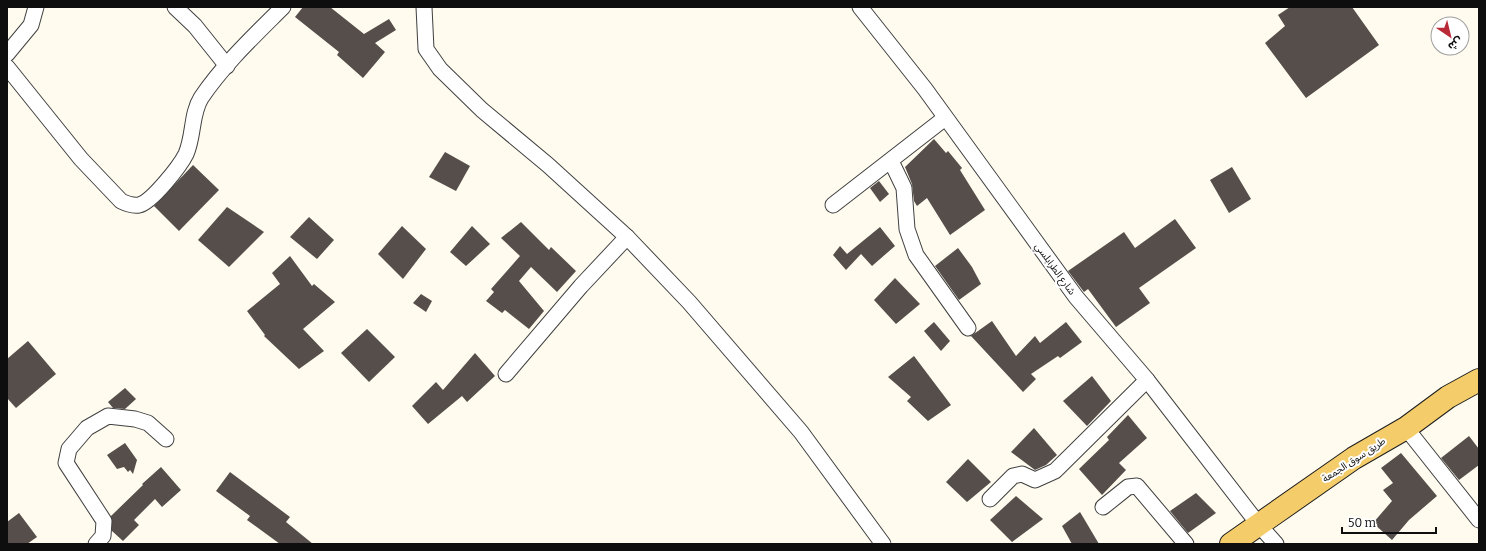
<svg xmlns="http://www.w3.org/2000/svg" width="1486" height="551" viewBox="0 0 1486 551" font-family="Bitter,'Noto Sans Arabic',serif">
  <rect width="100%" height="100%" fill="#fffbef"/>
  <g fill="#564e4a">
    <polygon points="303,7 330,7 364,34 389,19 396,30 375,43 385,52 363,78 337,55 339,52 295,17"/>
    <polygon points="1290,7 1352,7 1379,45 1306,98 1265,43 1285,26 1278,15"/>
    <polygon points="934,139 946,153 948,151 962,168 960,170 985,210 950,235 927,198 917,206 914,201 912,184 905,167"/>
    <polygon points="445,152 470,166 456,191 429,177"/>
    <polygon points="193,165 219,190 179,231 154,206"/>
    <polygon points="1232,167 1251,199 1229,213 1210,180"/>
    <polygon points="879,181 889,194 880,202 870,188"/>
    <polygon points="227,207 264,232 229,267 198,240"/>
    <polygon points="309,217 334,240 317,259 290,237"/>
    <polygon points="1175,219 1196,248 1139,288 1150,303 1116,327 1088,289 1084,292 1068,271 1124,232 1135,248"/>
    <polygon points="521,222 549,250 551,247 576,271 557,292 531,267 519,281 544,311 529,329 505,310 502,313 486,301 494,292 491,289 520,256 501,238"/>
    <polygon points="402,226 426,249 403,279 378,254"/>
    <polygon points="472,226 490,244 466,266 450,252"/>
    <polygon points="880,227 895,246 872,266 861,254 846,270 833,255 840,246 847,254"/>
    <polygon points="958,248 972,267 981,284 959,300 935,266"/>
    <polygon points="290,256 312,286 314,284 335,302 303,329 324,351 299,369 264,336 265,335 247,311 280,284 272,273"/>
    <polygon points="895,278 920,304 896,324 874,300"/>
    <polygon points="421,294 432,301 426,312 413,303"/>
    <polygon points="992,321 1016,356 1035,336 1040,343 1066,322 1082,342 1060,358 1058,356 1031,374 1036,379 1023,392 971,336"/>
    <polygon points="934,322 950,341 941,351 924,331"/>
    <polygon points="367,329 395,357 369,382 341,353"/>
    <polygon points="28,341 56,374 16,408 7,398 7,359"/>
    <polygon points="475,353 495,376 467,402 462,396 428,424 412,406 436,382 443,390"/>
    <polygon points="914,356 951,405 928,421 907,401 911,397 888,377"/>
    <polygon points="1092,376 1111,401 1087,426 1063,401"/>
    <polygon points="125,388 136,399 125,409 113,408 108,402"/>
    <polygon points="1128,415 1147,438 1119,463 1126,470 1102,495 1079,469 1109,440 1107,437"/>
    <polygon points="1034,428 1057,455 1046,465 1035,470 1011,452"/>
    <polygon points="1469,436 1479,449 1479,465 1459,480 1441,458"/>
    <polygon points="125,443 137,460 133,474 130,470 128,472 124,467 117,469 107,455"/>
    <polygon points="1401,453 1437,496 1409,520 1392,540 1373,523 1392,501 1383,490 1393,483 1381,468"/>
    <polygon points="968,459 991,482 967,502 946,482"/>
    <polygon points="161,467 181,490 162,507 155,499 134,520 139,525 123,541 112,531 111,516 143,485 142,484"/>
    <polygon points="230,472 290,517 286,522 313,544 280,544 247,520 250,516 216,491"/>
    <polygon points="1196,493 1216,513 1188,533 1170,511"/>
    <polygon points="1016,496 1043,519 1012,542 990,520"/>
    <polygon points="1080,512 1099,544 1072,544 1062,526"/>
    <polygon points="19,513 37,537 27,544 7,544 7,522"/>
  </g>
  <g fill="none" stroke-linecap="round" stroke-linejoin="round">
    <defs>
      <g id="minor">
        <polyline points="175,7 195,26 227,66"/>
        <polyline points="424,7 426,49 440,69 482,110 548,165 627,237 689,302 801,432 883,544"/>
        <polyline points="860,7 925,89 1076,297 1147,380 1259,525 1276,544"/>
        <polyline points="7,54 31,25 36,7"/>
        <path d="M7,67l74,92 40,42c6,3 11,5 18,4 13,-3 41,-39 47,-51 8,-18 5,-40 15,-56 23,-34 53,-62 82,-91"/>
        <polyline points="891,161 904,188 907,229 916,255 968,328"/>
        <polyline points="833,205 945,118"/>
        <polyline points="506,374 581,286 627,237"/>
        <polyline points="1406,428 1479,520"/>
        <polyline points="990,499 1013,476 1022,474 1035,480 1055,471 1147,380"/>
        <polyline points="1103,507 1128,487 1137,486 1186,544"/>
        <polyline points="96,544 103,536 104,521 66,463 69,449 87,428 108,416 135,419 148,423 166,439"/>
      </g>
      <polyline id="primary" points="1231,544 1354,458 1406,428 1448,397 1479,380"/>
    </defs>
    <use href="#minor" stroke="#414141" stroke-width="17"/>
    <use href="#primary" stroke="#1f1f1f" stroke-width="24"/>
    <use href="#minor" stroke="#fff" stroke-width="15"/>
    <use href="#primary" stroke="#f4cc69" stroke-width="22"/>
  </g>
  <g text-anchor="middle" dominant-baseline="central" stroke-width="4" stroke-linejoin="round" paint-order="stroke">
    <g font-size="10" fill="#0e0e0e" stroke="#fff">
      <text transform="translate(1055 269) rotate(54)">شارع الطرابلسي</text>
      <text transform="translate(1354 460) rotate(-33)">طريق سوق الجمعة</text>
    </g>
  </g>
  <rect width="1486" height="551" fill="none" stroke="#0e0e0e" stroke-width="16"/>
  <g transform="translate(1450 36) rotate(145)"><circle r="19" fill="#ffffff" stroke="#9f9f9f"/>
  <path d="M0-3L7 15L0 10L-7 15Z" fill="#ba2937"/>
  <text y="-6" font-size="11" font-weight="bold" text-anchor="middle" fill="#0e0e0e">ش</text>
  </g>
  <path d="M1342 527v6h94v-6" fill="none" stroke="#0e0e0e" stroke-width="2"/>
  <text x="1348" y="527" font-size="12" fill="#0e0e0e" stroke="#ffffff" stroke-width="3" paint-order="stroke">50 m</text>
</svg>
